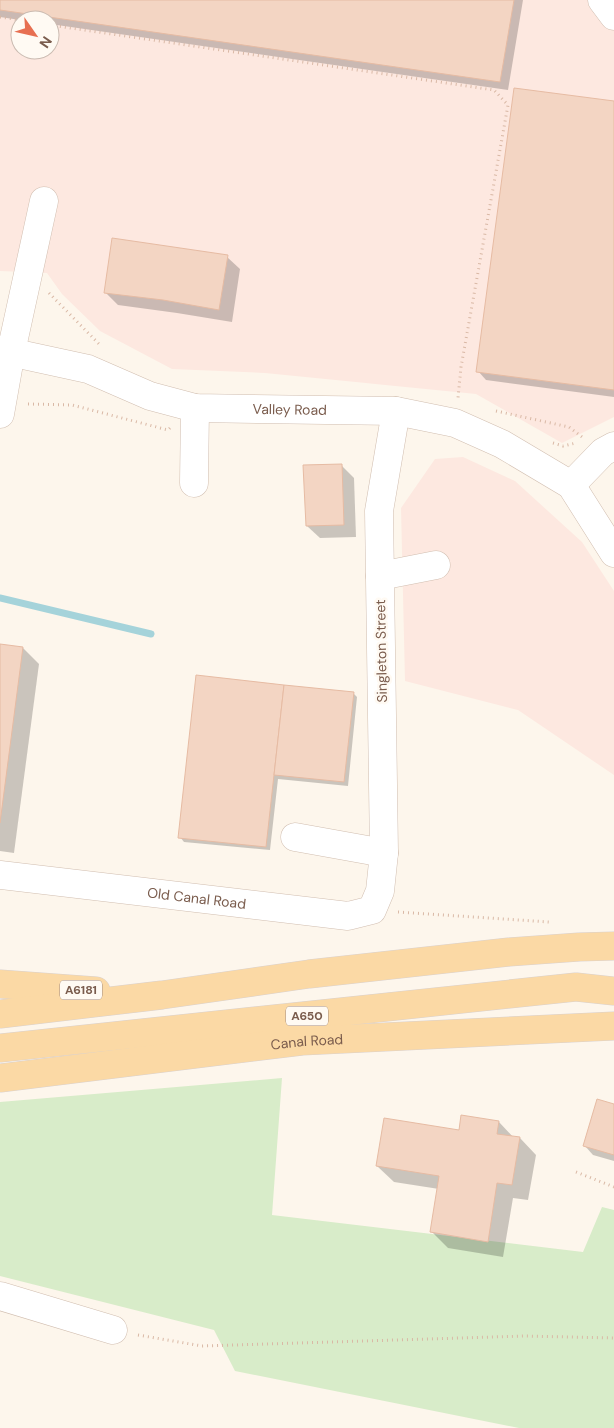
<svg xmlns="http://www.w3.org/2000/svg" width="614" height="1428" viewBox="0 0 614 1428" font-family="'DM Sans',sans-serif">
  <rect width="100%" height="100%" fill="#fdf6ec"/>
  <g fill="#fde8e0" fill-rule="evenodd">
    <path d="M0,0h614v417l-52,26 -86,-49 -211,-21 -93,-4 -72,-38 -38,-37 -15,-21 -47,-2zM20,20h30v30h-30z"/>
    <polygon points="463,457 515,481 582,542 614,591 614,775 518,710 405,681 401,508 435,459"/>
  </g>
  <polygon fill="#d8ecc9" points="282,1078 272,1215 583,1252 602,1207 614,1210 614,1428 519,1428 235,1371 214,1330 0,1276 0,1102"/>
  <g fill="#0003">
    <polygon points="0,0 523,0 508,90 50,24 50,20 20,20 0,17"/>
    <polygon points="614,102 614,397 486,380 478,371"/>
    <polygon points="227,257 240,269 232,322 177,313 118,305 105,292"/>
    <polygon points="341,465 354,478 356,537 320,538 307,526"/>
    <polygon points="0,645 23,648 39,664 14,853 0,851"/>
    <polygon points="353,693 357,697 348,786 278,779 270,850 184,842 180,837"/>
    <polygon points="614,1105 614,1161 593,1155 585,1146"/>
    <polygon points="499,1122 514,1138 520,1138 536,1155 528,1200 513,1198 503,1257 448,1248 432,1232 439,1189 394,1182 377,1166 460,1132"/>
  </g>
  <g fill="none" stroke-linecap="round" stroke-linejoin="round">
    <polyline stroke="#a5d3da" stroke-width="7" points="0,598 151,634"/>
  </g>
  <g fill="#f3d5c3" stroke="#e6bba3">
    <polygon points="0,0 514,0 500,82 0,10"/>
    <polygon points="514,88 614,101 614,390 476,372"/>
    <polygon points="112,238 228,255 219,310 163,300 104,293"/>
    <polygon points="342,464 344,525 306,526 303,465"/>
    <polygon points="0,644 23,647 0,823"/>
    <polygon points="196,675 284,685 266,847 178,838"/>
    <polygon points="284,685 354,692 344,782 274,775"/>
    <polygon points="597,1099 614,1104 614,1155 583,1146"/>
    <polygon points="461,1115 499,1121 497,1134 520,1137 512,1185 497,1183 488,1242 430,1232 439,1176 376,1166 384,1118 459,1130"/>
  </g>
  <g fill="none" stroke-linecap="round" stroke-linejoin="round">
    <defs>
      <g id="minor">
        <polyline points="602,0 614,16"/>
        <path id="s1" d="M0,350l88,19 62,27 45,12 201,3 59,12 47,21 69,41 43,68"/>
        <polyline points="0,414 11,352 44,201"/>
        <polyline points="194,483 195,408"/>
        <polyline points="571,485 603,452 614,446"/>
        <polyline points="380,576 436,565"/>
        <polyline points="295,837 384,853"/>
        <path id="s2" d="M0,875l348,41 24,-6 8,-19 4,-38 -5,-342 17,-100"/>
        <polyline points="0,1296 113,1330"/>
      </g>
      <g id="major">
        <polyline points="0,984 96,991"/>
        <polyline points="0,1014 162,995 309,974 509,952 579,947 614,946"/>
        <polyline points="0,1048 576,987 614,991"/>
        <path id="s3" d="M0,1078l302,-37 312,-15"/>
      </g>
    </defs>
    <use href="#minor" stroke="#d1beb0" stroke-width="29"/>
    <use href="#major" stroke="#dad1cd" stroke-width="29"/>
    <g stroke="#d9b8a5" stroke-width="3" stroke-dasharray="1 4" stroke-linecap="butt">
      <polyline points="0,17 20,20"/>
      <polyline points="50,25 494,90 508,105 461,367 458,398"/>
      <polyline points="49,293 101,346"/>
      <polyline points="28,404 72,405 168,430 170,428"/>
      <polyline points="496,411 569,427 582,437"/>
      <polyline points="553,443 563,446 576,443"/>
      <polyline points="398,912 549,922"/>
      <polyline points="576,1172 614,1187"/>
      <polyline points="138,1335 202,1346 525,1336 614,1338"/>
    </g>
    <use href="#minor" stroke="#fff" stroke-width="28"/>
    <use href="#major" stroke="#fbd9a5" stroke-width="28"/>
  </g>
  <g text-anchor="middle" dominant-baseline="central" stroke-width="5" stroke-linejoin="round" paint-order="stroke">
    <g fill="#fffaf3" stroke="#a28b7f" stroke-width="1">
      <rect x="60" y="980.5" width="42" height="19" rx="4"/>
      <rect x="286" y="1006.5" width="42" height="19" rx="4"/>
    </g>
    <g font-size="12" font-weight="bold" fill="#7a5c4d">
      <text x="81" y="990">A6181</text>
      <text x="307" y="1016">A650</text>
    </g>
    <g font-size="14" fill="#7a5c4d" stroke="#fffaf3">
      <text stroke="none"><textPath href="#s1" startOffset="299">Valley Road</textPath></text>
      <text transform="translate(381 651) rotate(-91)">Singleton Street</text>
      <text stroke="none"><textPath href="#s2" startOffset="198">Old Canal Road</textPath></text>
      <text stroke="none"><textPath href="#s3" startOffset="309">Canal Road</textPath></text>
    </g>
  </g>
  <g transform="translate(35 35) rotate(124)"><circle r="24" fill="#fffaf3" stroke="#cabbb1"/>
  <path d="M0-4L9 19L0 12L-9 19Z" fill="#e76f51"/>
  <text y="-8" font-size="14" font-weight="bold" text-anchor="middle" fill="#7a5c4d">N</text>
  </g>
</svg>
